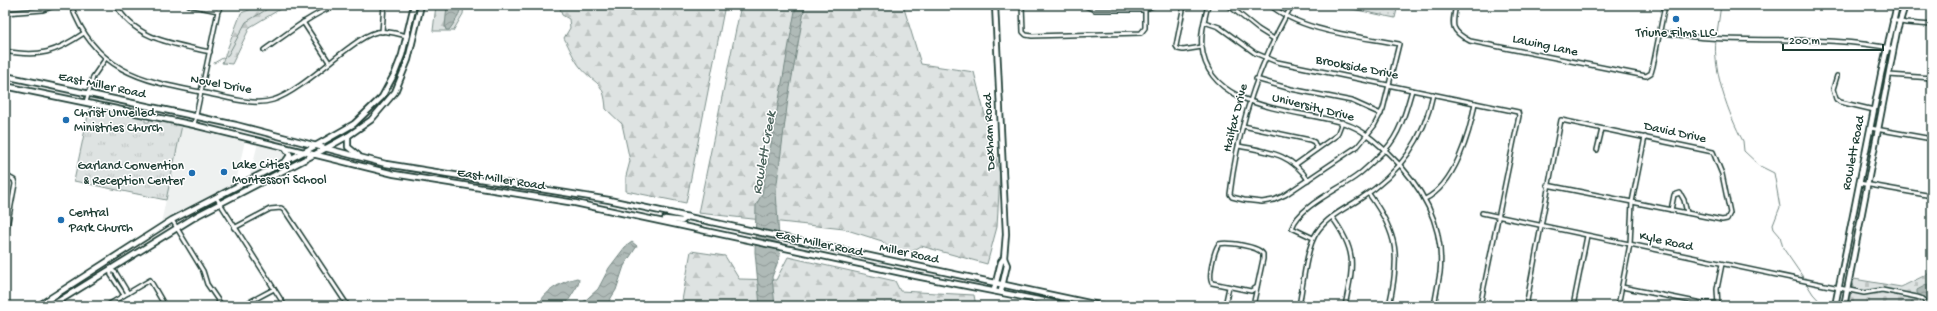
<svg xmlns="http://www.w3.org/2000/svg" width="1937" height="311" viewBox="0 0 1937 311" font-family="'Gochi Hand',sans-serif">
  <defs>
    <pattern id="grass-tufts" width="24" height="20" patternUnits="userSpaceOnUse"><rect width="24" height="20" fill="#dee3e2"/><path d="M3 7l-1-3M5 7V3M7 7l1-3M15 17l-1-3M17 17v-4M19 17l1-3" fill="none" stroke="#bec4c2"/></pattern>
    <pattern id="forest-firs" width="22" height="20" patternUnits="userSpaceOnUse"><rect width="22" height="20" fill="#dee3e2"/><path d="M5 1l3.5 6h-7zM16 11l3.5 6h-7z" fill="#bec4c2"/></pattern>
    <pattern id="cemetery-stones" width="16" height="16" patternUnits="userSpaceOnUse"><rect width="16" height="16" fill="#dee3e2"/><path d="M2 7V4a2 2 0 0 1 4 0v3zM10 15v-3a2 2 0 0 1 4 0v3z" fill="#bec4c2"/></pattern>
    <pattern id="park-dots" width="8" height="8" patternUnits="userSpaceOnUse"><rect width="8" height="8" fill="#dee3e2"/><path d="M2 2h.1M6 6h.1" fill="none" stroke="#bec4c2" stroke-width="1.8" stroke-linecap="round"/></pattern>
    <pattern id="water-waves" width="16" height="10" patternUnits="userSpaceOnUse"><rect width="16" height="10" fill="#afbab7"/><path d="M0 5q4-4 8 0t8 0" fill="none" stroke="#8e9896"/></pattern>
  </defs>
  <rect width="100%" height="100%" fill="#fff"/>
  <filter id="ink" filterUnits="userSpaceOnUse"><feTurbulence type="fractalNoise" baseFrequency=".025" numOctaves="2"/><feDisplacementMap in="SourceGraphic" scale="8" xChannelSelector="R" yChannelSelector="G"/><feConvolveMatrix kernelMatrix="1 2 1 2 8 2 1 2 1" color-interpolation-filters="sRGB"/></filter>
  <g filter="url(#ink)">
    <g fill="#eef1f0">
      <polygon points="182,125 245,140 236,182 161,223"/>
      <polygon points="258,143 285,150 286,156 250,175"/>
    </g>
    <polygon fill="url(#grass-tufts)" stroke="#7e908b" points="90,106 145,118 145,122 149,122 150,119 182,125 166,200 74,181"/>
    <g fill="url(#forest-firs)" stroke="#7e908b">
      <polygon points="262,5 287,5 250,27 232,64 222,63 241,13"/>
      <polygon points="436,5 464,5 463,14 453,31 433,31"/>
      <path d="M559,5h166l-39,198 -60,-12v-15l4,-15 -8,-37 -16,-15c-2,-29 -10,-23 -25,-41 -7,-8 -12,-21 -17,-30l6,-10 -1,-9 -7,-4z"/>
      <polygon points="741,5 903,5 921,64 974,72 1000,174 997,227 987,264 921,246 911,252 894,253 882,241 844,229 698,213"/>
      <polygon points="691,251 725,256 739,279 776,280 788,257 895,281 900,291 974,295 976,306 681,306"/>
    </g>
    <polygon fill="url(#cemetery-stones)" stroke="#7e908b" points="1932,272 1932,306 1848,306 1854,279 1901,287"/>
    <polygon fill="url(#park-dots)" stroke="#7e908b" points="1333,5 1398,5 1395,18"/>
    <g fill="url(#water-waves)" stroke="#758883">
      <path d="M447,5h14c-1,10 -6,17 -12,25h-3l-1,-3z"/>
      <polygon points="796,5 805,5 788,99 776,191 780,256 772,277 775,306 760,306 755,252 756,205 762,194"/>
      <polygon points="632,242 637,246 624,266 616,290 606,306 579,306 598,289 609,268 625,247"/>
      <path d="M577,278l2,1 -1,6 -13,21h-26c3,-14 24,-25 38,-28z"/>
      <polygon points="1932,282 1932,304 1917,293 1917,290"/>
    </g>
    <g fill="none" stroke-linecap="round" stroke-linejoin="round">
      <g stroke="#758883" stroke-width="1">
        <polyline points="1717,33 1721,5"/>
        <path d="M1716,40c-4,29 13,76 27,101l1,10 16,15 14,7 6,34 -7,18 1,4 6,7 3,12 22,32"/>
        <polyline points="214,63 228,55 246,22 274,5"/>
        <polyline points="1806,283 1813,294 1824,306"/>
        <polyline points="1911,306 1912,301"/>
      </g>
      <defs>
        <g id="street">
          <path d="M71,5c25,70 75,76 139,89 19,4 44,12 63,6 23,-7 56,-38 77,-53 8,-6 17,-13 27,-15 10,-2 20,2 30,4"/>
          <path d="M116,5c19,35 59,39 94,47"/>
          <polyline points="189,5 218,11"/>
          <polyline points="1022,5 1023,32 1026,35 1032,36 1141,33 1145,28 1145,9"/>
          <polyline points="1083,5 1095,10 1143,10 1155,5"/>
          <polyline points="1184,5 1176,46 1178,49 1183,50 1202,47"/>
          <path d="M1208,5c-3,13 -8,28 -6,42 6,65 99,62 144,77 16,5 30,18 42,29 33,31 57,72 52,120 -2,11 -4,22 -6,33"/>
          <polyline points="1228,5 1258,29 1274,39"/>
          <path d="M1270,5c32,27 88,31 129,39l-16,65 -9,17 -16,20 -73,49 -11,5 -12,2 -18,-2 -12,-3 -2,-3c8,-68 28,-129 62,-189"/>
          <path d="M1456,5c-4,20 -6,26 14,36l176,35 5,-3 2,-7 12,-61"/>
          <polyline points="5,13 43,10 57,5"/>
          <polyline points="1892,20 1906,23 1932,25"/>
          <polyline points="303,22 329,62"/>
          <polyline points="1204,22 1219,27 1255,53 1277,62 1518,112 1519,116 1480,306"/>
          <polyline points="382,32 384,5"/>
          <path d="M1660,32c76,15 157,0 234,17"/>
          <path d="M264,50c23,-16 45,-34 72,-45"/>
          <path d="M5,51c35,7 51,1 79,-18"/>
          <polyline points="1889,75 1932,78"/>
          <polyline points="1837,76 1833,89 1836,99 1840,102 1874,110"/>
          <polyline points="1256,79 1291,89 1352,101 1381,114"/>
          <polyline points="86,102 93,77 106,58"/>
          <polyline points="194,125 218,11 222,5"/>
          <polyline points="1243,126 1310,140 1314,142 1317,149"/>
          <polyline points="1870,128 1932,139"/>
          <path d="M1239,146c29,6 52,7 69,34"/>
          <polyline points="1597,150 1602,129"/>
          <polyline points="1295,165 1337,135 1342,122"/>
          <polyline points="5,175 14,180 15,184 5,237"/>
          <polyline points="1859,183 1932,196"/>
          <path d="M1369,194c30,41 31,63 20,112"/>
          <polyline points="216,197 285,306"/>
          <path d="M1425,199c30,-14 45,-67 50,-96"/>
          <polyline points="1671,210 1674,195 1680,193 1684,200 1687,213"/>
          <polyline points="1482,213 1815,283 1864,293 1882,290 1917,297 1923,299 1929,306"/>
          <path d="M1332,217c26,36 21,48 13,89"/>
          <polyline points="172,220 203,271 207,284 222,306"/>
          <polyline points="234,228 270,209 281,208 285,211 348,306"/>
          <path d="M1313,238l-21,-10c7,-22 48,-39 66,-53 9,-7 18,-16 27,-25 15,-16 21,-39 27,-60"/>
          <polyline points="1622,287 1701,303 1717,303"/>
          <polyline points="124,295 111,275 110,269 116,273 128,293"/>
          <polyline points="106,306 150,280 165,306"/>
          <polyline points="242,306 274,289"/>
          <polyline points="1225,306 1229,287"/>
          <path d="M1253,306l10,-47v-5c-5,-8 -35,-12 -44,-10 -5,6 -11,33 -7,39l39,8 6,-4"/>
          <path d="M1299,306c4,-20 7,-58 18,-74 10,-15 29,-24 43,-33 39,-25 64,-59 73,-105"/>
          <polyline points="1526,306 1561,120 1713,152 1722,174 1730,213 1727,219 1722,220 1547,185"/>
          <polyline points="1573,306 1587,236"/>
          <polyline points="1618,306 1630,244 1632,202 1645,137"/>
          <polyline points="1718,306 1717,289 1722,264"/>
        </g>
        <g id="secondary">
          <polyline points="995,5 1006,234 1004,258 1007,265 1001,291"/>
          <polyline points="5,76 236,125 386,164 609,200 1103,306"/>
          <polyline points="5,86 194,125 394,174 575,203 916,276 1069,306"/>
          <polyline points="348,136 348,147 358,155"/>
          <polyline points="285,147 290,155 286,161"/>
          <polyline points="665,219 682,221 687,217"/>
          <polyline points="994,290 1001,262 1004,258"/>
          <polyline points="38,306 172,220 317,145 354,124 382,97 395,73 402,55 414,5"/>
          <polyline points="51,306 198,215 321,151 348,136 371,120 395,92 408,60 421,5"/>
          <polyline points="1835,306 1881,74 1897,5"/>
          <polyline points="1844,306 1897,31 1905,5"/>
        </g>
      </defs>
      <use href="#street" stroke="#1f3d34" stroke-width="6"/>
      <use href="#secondary" stroke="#1f3d34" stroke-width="8"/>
      <use href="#street" stroke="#fff" stroke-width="3"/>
      <use href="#secondary" stroke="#fff" stroke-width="4.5"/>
    </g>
  </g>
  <g fill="#1f6fb2" stroke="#fff" stroke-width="1.5">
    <circle cx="1676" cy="19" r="4"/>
    <circle cx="66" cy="120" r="4"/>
    <circle cx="224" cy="172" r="4"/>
    <circle cx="192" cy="173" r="4"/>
    <circle cx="61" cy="220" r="4"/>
  </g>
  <g text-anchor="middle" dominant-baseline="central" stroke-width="3" stroke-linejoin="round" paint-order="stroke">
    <g font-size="13" fill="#1f3d34" stroke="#fff" text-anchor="start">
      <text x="1676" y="33" text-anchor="middle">Triune Films LLC</text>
      <text x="74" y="113">Christ Unveiled<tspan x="74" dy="15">Ministries Church</tspan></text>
      <text x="232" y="165">Lake Cities<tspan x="232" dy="15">Montessori School</tspan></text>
      <text x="184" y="166" text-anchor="end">Garland Convention<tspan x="184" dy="15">&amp; Reception Center</tspan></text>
      <text x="69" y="213">Central<tspan x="69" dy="15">Park Church</tspan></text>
    </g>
    <g font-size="13" fill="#1f3d34" stroke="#fff">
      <text transform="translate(1545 46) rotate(12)">Lawing Lane</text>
      <text transform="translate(1357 68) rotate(11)">Brookside Drive</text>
      <text transform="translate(221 85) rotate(10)">Novel Drive</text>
      <text transform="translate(102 86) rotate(12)">East Miller Road</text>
      <text transform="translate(1313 108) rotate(14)">University Drive</text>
      <text transform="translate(1236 118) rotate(-76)">Hailfax Drive</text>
      <text transform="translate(990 132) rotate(-93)">Dexham Road</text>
      <text transform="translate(1675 133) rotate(12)">David Drive</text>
      <text transform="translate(1854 153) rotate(-79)">Rowlett Road</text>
      <text transform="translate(501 180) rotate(9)">East Miller Road</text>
      <text transform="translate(1666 242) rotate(12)">Kyle Road</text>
      <text transform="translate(819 244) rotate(12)">East Miller Road</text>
      <text transform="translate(909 254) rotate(12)">Miller Road</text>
    </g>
    <g font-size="14" font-style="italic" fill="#4a625b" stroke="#fff">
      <text transform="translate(765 153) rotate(-80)">Rowlett Creek</text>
    </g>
  </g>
  <rect width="1937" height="311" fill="none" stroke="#fff" stroke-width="20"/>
  <rect x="10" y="10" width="1917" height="291" fill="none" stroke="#1f3d34" stroke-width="1.5" filter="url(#ink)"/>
  <path d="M1783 44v6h100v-6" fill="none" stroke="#1f3d34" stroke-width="2"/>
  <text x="1789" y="44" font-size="12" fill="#1f3d34" stroke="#ffffff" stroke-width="3" paint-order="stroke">200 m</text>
</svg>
